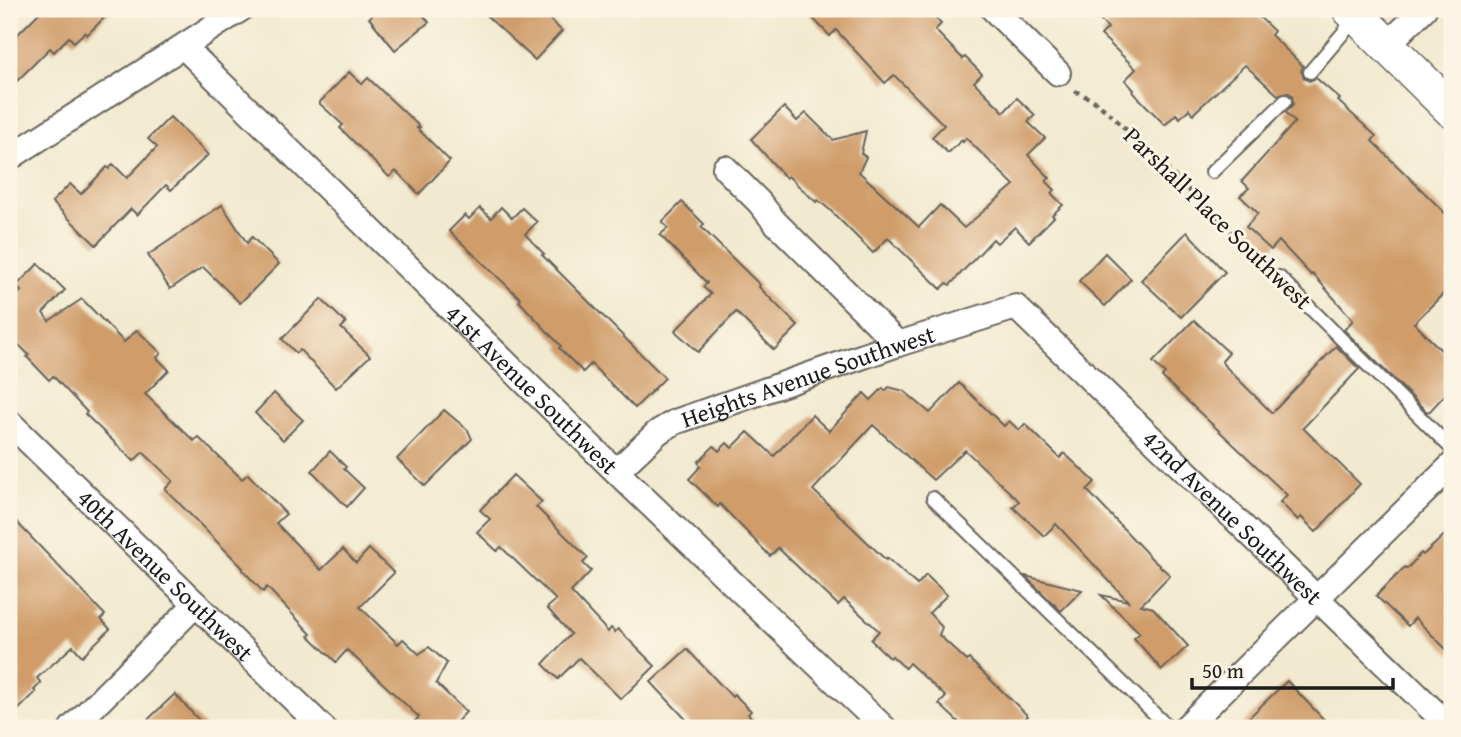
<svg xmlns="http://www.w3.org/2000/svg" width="1461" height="737" viewBox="0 0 1461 737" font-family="'Gentium Book Plus',serif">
  <rect width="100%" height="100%" fill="#fcf5e5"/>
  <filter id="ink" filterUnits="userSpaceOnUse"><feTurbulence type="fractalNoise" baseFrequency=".0143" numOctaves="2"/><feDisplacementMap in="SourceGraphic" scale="14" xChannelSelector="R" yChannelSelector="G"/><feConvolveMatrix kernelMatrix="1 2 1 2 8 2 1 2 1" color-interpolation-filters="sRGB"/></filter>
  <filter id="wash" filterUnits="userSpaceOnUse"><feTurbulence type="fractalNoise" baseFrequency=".00686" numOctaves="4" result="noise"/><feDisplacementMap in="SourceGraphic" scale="28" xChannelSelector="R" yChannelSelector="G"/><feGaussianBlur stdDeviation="1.57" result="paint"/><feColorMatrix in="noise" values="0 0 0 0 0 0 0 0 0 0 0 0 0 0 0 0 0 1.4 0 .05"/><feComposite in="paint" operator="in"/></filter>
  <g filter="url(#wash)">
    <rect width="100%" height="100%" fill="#f1ead0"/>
    <g id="blocks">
      <g fill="#d09d6a">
        <polygon points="43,9 113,9 87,35 85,32 74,42 69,37 54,52 50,48 9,89 9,43"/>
        <polygon points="379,9 418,9 429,22 395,50 369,18"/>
        <polygon points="479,9 538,9 562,31 535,60"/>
        <polygon points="804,9 927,9 941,24 935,30 963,59 965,57 982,74 974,82 1004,112 1017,98 1035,115 1028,122 1045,138 1028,155 1050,178 1046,181 1055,190 1051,193 1063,205 1052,215 1054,217 1029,242 1015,227 997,243 993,239 950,285 947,283 941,289 888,238 873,253 830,210 818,200 816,202 788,176 786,178 751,139 784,107 797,121 806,113 833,140 866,131 861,153 866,157 859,172 919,227 940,205 964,228 1014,185 966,138 963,142 962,140 948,153 932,137 944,125 894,75 885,83 836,30 830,36"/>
        <polygon points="1089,9 1251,9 1274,31 1271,35 1303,66 1301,71 1304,78 1309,81 1316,78 1340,99 1338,101 1376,136 1372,141 1452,220 1452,285 1414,323 1452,361 1452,387 1430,411 1427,412 1344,330 1353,320 1313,274 1311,275 1279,241 1271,250 1246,227 1258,213 1240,196 1249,188 1242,181 1295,122 1286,113 1293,104 1292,95 1287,92 1278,95 1245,65 1193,114 1189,109 1180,118 1176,114 1165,125 1133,92 1134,90 1125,80 1136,69 1101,35 1108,28"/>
        <polygon points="349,72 362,84 368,78 420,127 417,128 450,161 419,194 396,171 389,177 340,128 343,125 319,103"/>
        <polygon points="170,117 208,155 171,190 166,185 137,215 131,209 96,245 52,202 70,184 81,194 107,167 109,169 113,164 127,178 157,147 148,139"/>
        <polygon points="682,202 704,224 701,227 760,285 759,287 798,326 774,350 736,312 698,352 675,331 711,294 703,287 707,283 660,235 668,228 662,222"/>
        <polygon points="222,205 247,243 252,237 279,264 240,303 203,267 170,289 148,255"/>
        <polygon points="501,207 512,218 522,208 537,222 525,234 544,254 542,255 665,378 635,408 591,364 583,372 559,348 561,346 519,301 521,299 449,231 465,215 469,219 480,208 491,218"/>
        <polygon points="1187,232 1225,272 1181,317 1141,280"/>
        <polygon points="1105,253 1131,279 1105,306 1079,281"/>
        <polygon points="38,264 65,290 43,313 49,321 82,299 124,342 137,330 161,353 157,358 169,370 145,394 194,441 198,437 242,479 248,474 286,514 276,523 321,570 343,549 356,563 369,549 394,573 360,607 398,644 403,639 419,654 429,647 447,663 436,683 466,712 451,728 408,728 419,717 347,650 336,662 309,636 311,634 267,587 263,592 242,569 243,568 165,489 173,481 143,452 134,461 85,414 87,412 53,376 49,380 27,357 29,355 9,335 9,303 21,291 16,286"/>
        <polygon points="321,299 346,323 341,328 370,356 336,388 300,350 296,353 282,339"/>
        <polygon points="1194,320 1229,353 1222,361 1223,364 1272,413 1336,346 1359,369 1303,428 1360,484 1316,532 1301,517 1298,520 1280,502 1287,495 1162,377 1165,374 1153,362"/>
        <polygon points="959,383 1004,426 1009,421 1019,430 1025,424 1060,458 1064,453 1095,482 1087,490 1153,560 1170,575 1141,605 1153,608 1188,646 1162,670 1134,638 1140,633 1101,595 1128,601 1056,524 1044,536 1013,507 1019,501 965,450 933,480 873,425 813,490 886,560 887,558 917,585 926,575 947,595 929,613 942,627 939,635 967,661 969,659 1028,716 1016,728 965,728 939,704 946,697 909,663 905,668 892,656 890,658 871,640 879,631 844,599 838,605 778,548 770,556 720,504 718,507 689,479 701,466 698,462 714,446 719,451 727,443 732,448 748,432 774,456 812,415 829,431 864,393 871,400 883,388 885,391 889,387 904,391 930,413"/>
        <polygon points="274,393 303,420 283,440 255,413"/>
        <polygon points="444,410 468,430 472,439 425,486 397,459"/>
        <polygon points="330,451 346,467 344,469 364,488 347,507 312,471"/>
        <polygon points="513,475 542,502 536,507 588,558 583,563 591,571 571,592 608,632 611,628 615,632 618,629 655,666 621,699 579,658 558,679 543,664 571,634 547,608 556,600 501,547 497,551 477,532 490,519 480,510"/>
        <polygon points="9,514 105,615 101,619 110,629 82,656 73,646 37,678 41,683 34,690 36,692 9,719"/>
        <polygon points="1452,528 1452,655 1415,618 1408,626 1376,596 1405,567 1407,569 1421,553 1423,555"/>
        <polygon points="1025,576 1082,590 1061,611"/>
        <polygon points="687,649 732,697 734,694 751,711 748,714 761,728 694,728 651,682"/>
        <polygon points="1287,681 1332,728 1238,728"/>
        <polygon points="175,694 206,728 139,728"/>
      </g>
    </g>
  </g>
  <g filter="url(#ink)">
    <use href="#blocks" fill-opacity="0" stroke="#67645b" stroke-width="2"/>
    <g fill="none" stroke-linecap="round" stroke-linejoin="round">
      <defs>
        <g id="lane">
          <polyline points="1310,72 1355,19"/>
          <polyline points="1212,172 1285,101"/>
          <polyline points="1279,277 1452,449"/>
          <polyline points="933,498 1169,728"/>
        </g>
        <g id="street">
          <polyline points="993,9 1058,73"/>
          <polyline points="1387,45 1424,9"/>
          <path id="s1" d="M184,47l445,437 255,244"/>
          <polyline points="9,158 241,9"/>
          <polyline points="725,168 759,202 775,222 898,344"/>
          <path id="s2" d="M9,422l314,306"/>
          <path id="s3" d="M617,471l41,-39 17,-10 223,-78 118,-37 435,421"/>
          <polyline points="72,728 196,604"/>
          <polyline points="1185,728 1452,465"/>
        </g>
        <polyline id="secondary" points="1350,9 1452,110"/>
      </defs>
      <use href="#lane" stroke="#67645b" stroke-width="16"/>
      <use href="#street" stroke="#67645b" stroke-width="28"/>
      <use href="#secondary" stroke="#67645b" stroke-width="38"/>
      <polyline stroke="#67645b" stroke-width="4.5" stroke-dasharray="5 5" stroke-linecap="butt" points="1075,91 1093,100 1109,113 1267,266"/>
      <use href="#lane" stroke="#fff" stroke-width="12"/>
      <use href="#street" stroke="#fff" stroke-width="24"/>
      <use href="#secondary" stroke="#fff" stroke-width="35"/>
    </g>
  </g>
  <g text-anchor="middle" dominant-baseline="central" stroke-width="6" stroke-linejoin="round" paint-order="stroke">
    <g font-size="24" fill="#1c1c1c" stroke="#fcf5e5">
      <text transform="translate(1218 218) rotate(44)">Parshall Place Southwest</text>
      <text stroke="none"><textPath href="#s3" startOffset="217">Heights Avenue Southwest</textPath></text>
      <text stroke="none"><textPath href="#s1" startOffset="488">41st Avenue Southwest</textPath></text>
      <text stroke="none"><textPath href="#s3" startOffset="738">42nd Avenue Southwest</textPath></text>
      <text stroke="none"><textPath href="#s2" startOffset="219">40th Avenue Southwest</textPath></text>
    </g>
  </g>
  <rect width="1461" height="737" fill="none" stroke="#fcf5e5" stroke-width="35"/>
  <path d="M1192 678v10h201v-10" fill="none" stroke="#1c1c1c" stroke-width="3.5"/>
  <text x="1202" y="678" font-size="21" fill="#1c1c1c" stroke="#fcf5e5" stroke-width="5" paint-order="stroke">50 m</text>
</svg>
